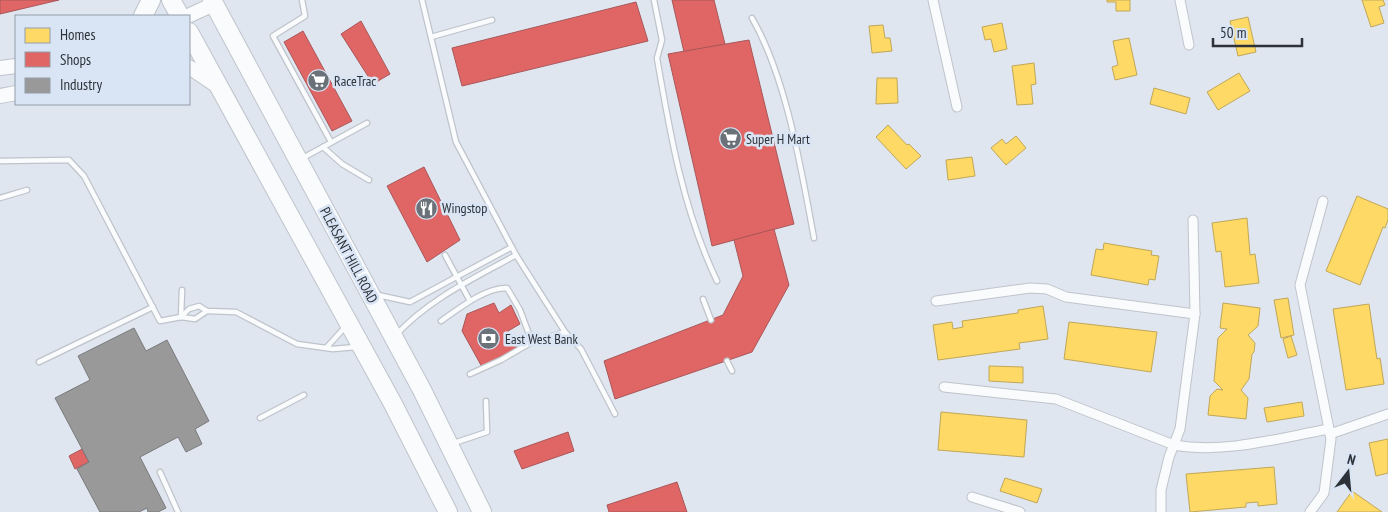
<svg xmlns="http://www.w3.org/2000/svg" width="1388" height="512" viewBox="0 0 1388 512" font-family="'PT Sans Narrow',sans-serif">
  <rect width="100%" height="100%" fill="#dfe6ef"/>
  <g fill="#ffd966" stroke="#c0a758">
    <polygon points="1107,0 1130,0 1130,11 1116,11 1116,2 1107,2"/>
    <polygon points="1362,0 1383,0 1385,5 1379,7 1384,23 1371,27"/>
    <polygon points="1248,17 1256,52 1238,56 1230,21"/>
    <polygon points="1002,23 1007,49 994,52 991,39 985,40 982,27"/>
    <polygon points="883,25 885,38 890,38 892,51 872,53 869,26"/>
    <polygon points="1129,38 1137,75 1115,80 1112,67 1118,65 1113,41"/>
    <polygon points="1034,63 1036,84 1031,85 1033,104 1017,105 1012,66"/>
    <polygon points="1239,73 1250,91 1218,110 1207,92"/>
    <polygon points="877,78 897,78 898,103 876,104"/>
    <polygon points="1154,88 1190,98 1186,114 1150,104"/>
    <polygon points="888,125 907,145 909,144 921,156 906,169 876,137"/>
    <polygon points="1016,136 1026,148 1006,165 991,148 1002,139 1006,144"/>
    <polygon points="972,157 975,176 948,180 946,160"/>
    <polygon points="1357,196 1388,209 1388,220 1385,228 1383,227 1360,285 1326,271"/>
    <polygon points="1247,218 1250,255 1255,254 1259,283 1225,287 1221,251 1216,252 1212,223"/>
    <polygon points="1104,243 1152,251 1151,255 1159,256 1155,280 1149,279 1148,285 1091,275 1096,249 1103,250"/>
    <polygon points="1288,298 1294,335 1281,338 1274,300"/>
    <polygon points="1223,303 1260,308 1258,326 1248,335 1255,343 1254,352 1252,354 1249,379 1241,390 1248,398 1246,419 1208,415 1210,396 1217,389 1223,390 1214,381 1218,338 1227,329 1220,328"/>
    <polygon points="1369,304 1377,359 1380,358 1384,384 1346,390 1333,309"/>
    <polygon points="1043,306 1048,339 1019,343 1020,349 938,360 933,325 952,322 953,329 963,327 962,321 1018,313 1018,310"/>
    <polygon points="1069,322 1157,332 1151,372 1064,359"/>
    <polygon points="1291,336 1297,355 1288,358 1283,339"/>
    <polygon points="989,366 1023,367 1023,383 989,381"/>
    <polygon points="1302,402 1304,416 1267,422 1264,408"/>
    <polygon points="941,412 1027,420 1024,457 938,450"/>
    <polygon points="1388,439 1388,473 1376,476 1369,443"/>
    <polygon points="1274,467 1277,504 1258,506 1258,502 1246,503 1246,507 1190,512 1186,474"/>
    <polygon points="1005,478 1042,489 1037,503 1000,491"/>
    <polygon points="1352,491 1382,512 1337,512"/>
  </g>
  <g fill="#e06666" stroke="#aa5658">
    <polygon points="0,0 59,0 0,14"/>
    <polygon points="672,0 714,0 725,44 684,52"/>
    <polygon points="636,2 648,41 462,86 452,48"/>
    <polygon points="361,21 390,74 373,84 341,34"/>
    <polygon points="303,31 352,121 332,131 284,42"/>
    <polygon points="749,40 794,224 712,246 668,54"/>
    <polygon points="424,167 460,240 427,262 387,186"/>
    <polygon points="774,229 789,285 752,352 615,399 604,361 723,315 743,276 734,240"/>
    <polygon points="494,303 499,313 511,305 520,324 508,331 517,348 482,367 462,331 467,314"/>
    <polygon points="568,432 574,451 522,469 514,451"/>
    <polygon points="82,449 89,462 75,469 69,456"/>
    <polygon points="677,482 687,512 609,512 607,505"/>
  </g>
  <polygon fill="#999" stroke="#797a7c" points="134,328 146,351 167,340 209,421 195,429 202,444 186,452 178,437 140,457 166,508 158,512 148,512 147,508 139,512 100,512 77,469 89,462 55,398 90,380 78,356"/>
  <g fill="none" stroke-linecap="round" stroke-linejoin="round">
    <defs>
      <g id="lane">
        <polyline points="302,0 305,16 273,36 331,142"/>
        <polyline points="422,0 456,142 516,255 565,332 581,349 615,414"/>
        <path d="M654,0l8,40 -5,18c13,76 26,152 60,223"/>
        <path d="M752,18c35,61 49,151 62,220"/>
        <polyline points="431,37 492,20"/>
        <polyline points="323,147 342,164 369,180"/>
        <polyline points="301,159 367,123"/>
        <polyline points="0,161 69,160 84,176 160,321 181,317 195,319 207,311"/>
        <polyline points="0,198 27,190"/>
        <polyline points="445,255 470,301"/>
        <polyline points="378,295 410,302 512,247"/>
        <polyline points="703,299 711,320"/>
        <polyline points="181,317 189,309 199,306 207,311 236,312 297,344 333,349 356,347"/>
        <polyline points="181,317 182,290"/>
        <path d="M441,321c19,-13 43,-33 66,-33l13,22 12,32"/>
        <path d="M396,335c33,-36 77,-56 120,-80"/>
        <polyline points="327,347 346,326"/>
        <polyline points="727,361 732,371"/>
        <polyline points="39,362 153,307"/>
        <polyline points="470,374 501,360 532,342 565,332"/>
        <polyline points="260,418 304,395"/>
        <polyline points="454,443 487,432 486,401"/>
        <polyline points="160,472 178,512"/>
      </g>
      <g id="street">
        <polyline points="933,0 957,107"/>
        <polyline points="1180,0 1189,45"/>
        <polyline points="936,301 1030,288 1047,289 1066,297 1195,314"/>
        <path d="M944,387l112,12 118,46c51,9 105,-7 155,-16"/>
        <polyline points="1330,434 1388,414"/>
        <polyline points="972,497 1020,512"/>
        <polyline points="1161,512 1161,490 1169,457 1180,429 1195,314 1193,220"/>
        <polyline points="1310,512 1324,493 1331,439 1300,285 1323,201"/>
      </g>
      <g id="secondary">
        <polyline points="188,16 214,4"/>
        <polyline points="189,67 217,86"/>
        <polyline points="0,68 16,66"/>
        <polyline points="0,96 16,93"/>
      </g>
      <g id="highway">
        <polyline points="171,0 180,16"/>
        <polyline points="212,0 422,390 482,512"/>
        <polyline points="143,16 151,0"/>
        <polyline points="189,32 392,402 448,512"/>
      </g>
    </defs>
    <use href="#lane" stroke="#bfc4cb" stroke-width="7"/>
    <use href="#street" stroke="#bfc4cb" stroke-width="11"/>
    <use href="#secondary" stroke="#bfc4cb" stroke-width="16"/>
    <use href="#highway" stroke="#bfc4cb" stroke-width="20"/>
    <use href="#lane" stroke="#fafbfd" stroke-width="4.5"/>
    <use href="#street" stroke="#fafbfd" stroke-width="9"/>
    <use href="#secondary" stroke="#fafbfd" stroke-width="14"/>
    <use href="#highway" stroke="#fafbfd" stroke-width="18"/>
  </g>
  <defs>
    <symbol id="supermarket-disc" viewBox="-11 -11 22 22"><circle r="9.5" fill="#6b7178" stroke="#d9e5f5"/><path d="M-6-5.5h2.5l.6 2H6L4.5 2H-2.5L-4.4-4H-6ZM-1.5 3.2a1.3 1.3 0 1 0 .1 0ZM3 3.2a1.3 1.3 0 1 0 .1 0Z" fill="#fff"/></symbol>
    <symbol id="restaurant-disc" viewBox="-11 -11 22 22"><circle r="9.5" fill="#6b7178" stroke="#d9e5f5"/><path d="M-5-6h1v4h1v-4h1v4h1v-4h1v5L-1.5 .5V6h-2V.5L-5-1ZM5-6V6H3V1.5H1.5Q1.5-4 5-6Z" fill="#fff"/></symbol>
    <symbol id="bank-disc" viewBox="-11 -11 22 22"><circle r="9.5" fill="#6b7178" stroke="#d9e5f5"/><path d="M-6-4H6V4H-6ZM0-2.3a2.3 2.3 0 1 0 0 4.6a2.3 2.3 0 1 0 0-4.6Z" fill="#fff"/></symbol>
  </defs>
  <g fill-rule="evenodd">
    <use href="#supermarket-disc" x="306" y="68" width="25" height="25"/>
    <use href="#supermarket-disc" x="718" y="126" width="25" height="25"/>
    <use href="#restaurant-disc" x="414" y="196" width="25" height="25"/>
    <use href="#bank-disc" x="476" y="326" width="25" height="25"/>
  </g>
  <g text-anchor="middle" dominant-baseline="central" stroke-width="5" stroke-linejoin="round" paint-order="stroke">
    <g font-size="14" fill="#2d3238" stroke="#d9e5f5" text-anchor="start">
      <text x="334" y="81">RaceTrac</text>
      <text x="746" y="139">Super H Mart</text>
      <text x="442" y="208">Wingstop</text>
      <text x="505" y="339">East West Bank</text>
    </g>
    <g font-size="14" fill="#2d3238" stroke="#d9e5f5">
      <text transform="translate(349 255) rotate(62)">PLEASANT HILL ROAD</text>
    </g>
  </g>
  <rect x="15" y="15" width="175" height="90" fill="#d9e5f5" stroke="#949da9"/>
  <rect x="25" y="28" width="25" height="15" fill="#ffd966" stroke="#949da9"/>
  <text x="60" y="40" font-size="15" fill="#2d3238">Homes</text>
  <rect x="25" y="52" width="25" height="15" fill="#e06666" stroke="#949da9"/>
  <text x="60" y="65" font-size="15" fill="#2d3238">Shops</text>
  <rect x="25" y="78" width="25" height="15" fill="#999999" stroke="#949da9"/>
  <text x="60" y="90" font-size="15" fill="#2d3238">Industry</text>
  <g transform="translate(1348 472) rotate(16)" stroke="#d9e5f5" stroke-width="4" paint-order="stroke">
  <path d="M0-4L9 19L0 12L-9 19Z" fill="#2d3238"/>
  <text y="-8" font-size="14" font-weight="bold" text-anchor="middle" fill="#2d3238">N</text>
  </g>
  <path d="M1213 38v8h89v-8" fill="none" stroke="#2d3238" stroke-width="2.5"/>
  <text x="1220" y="38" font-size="15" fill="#2d3238" stroke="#d9e5f5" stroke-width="4" paint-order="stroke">50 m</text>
</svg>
